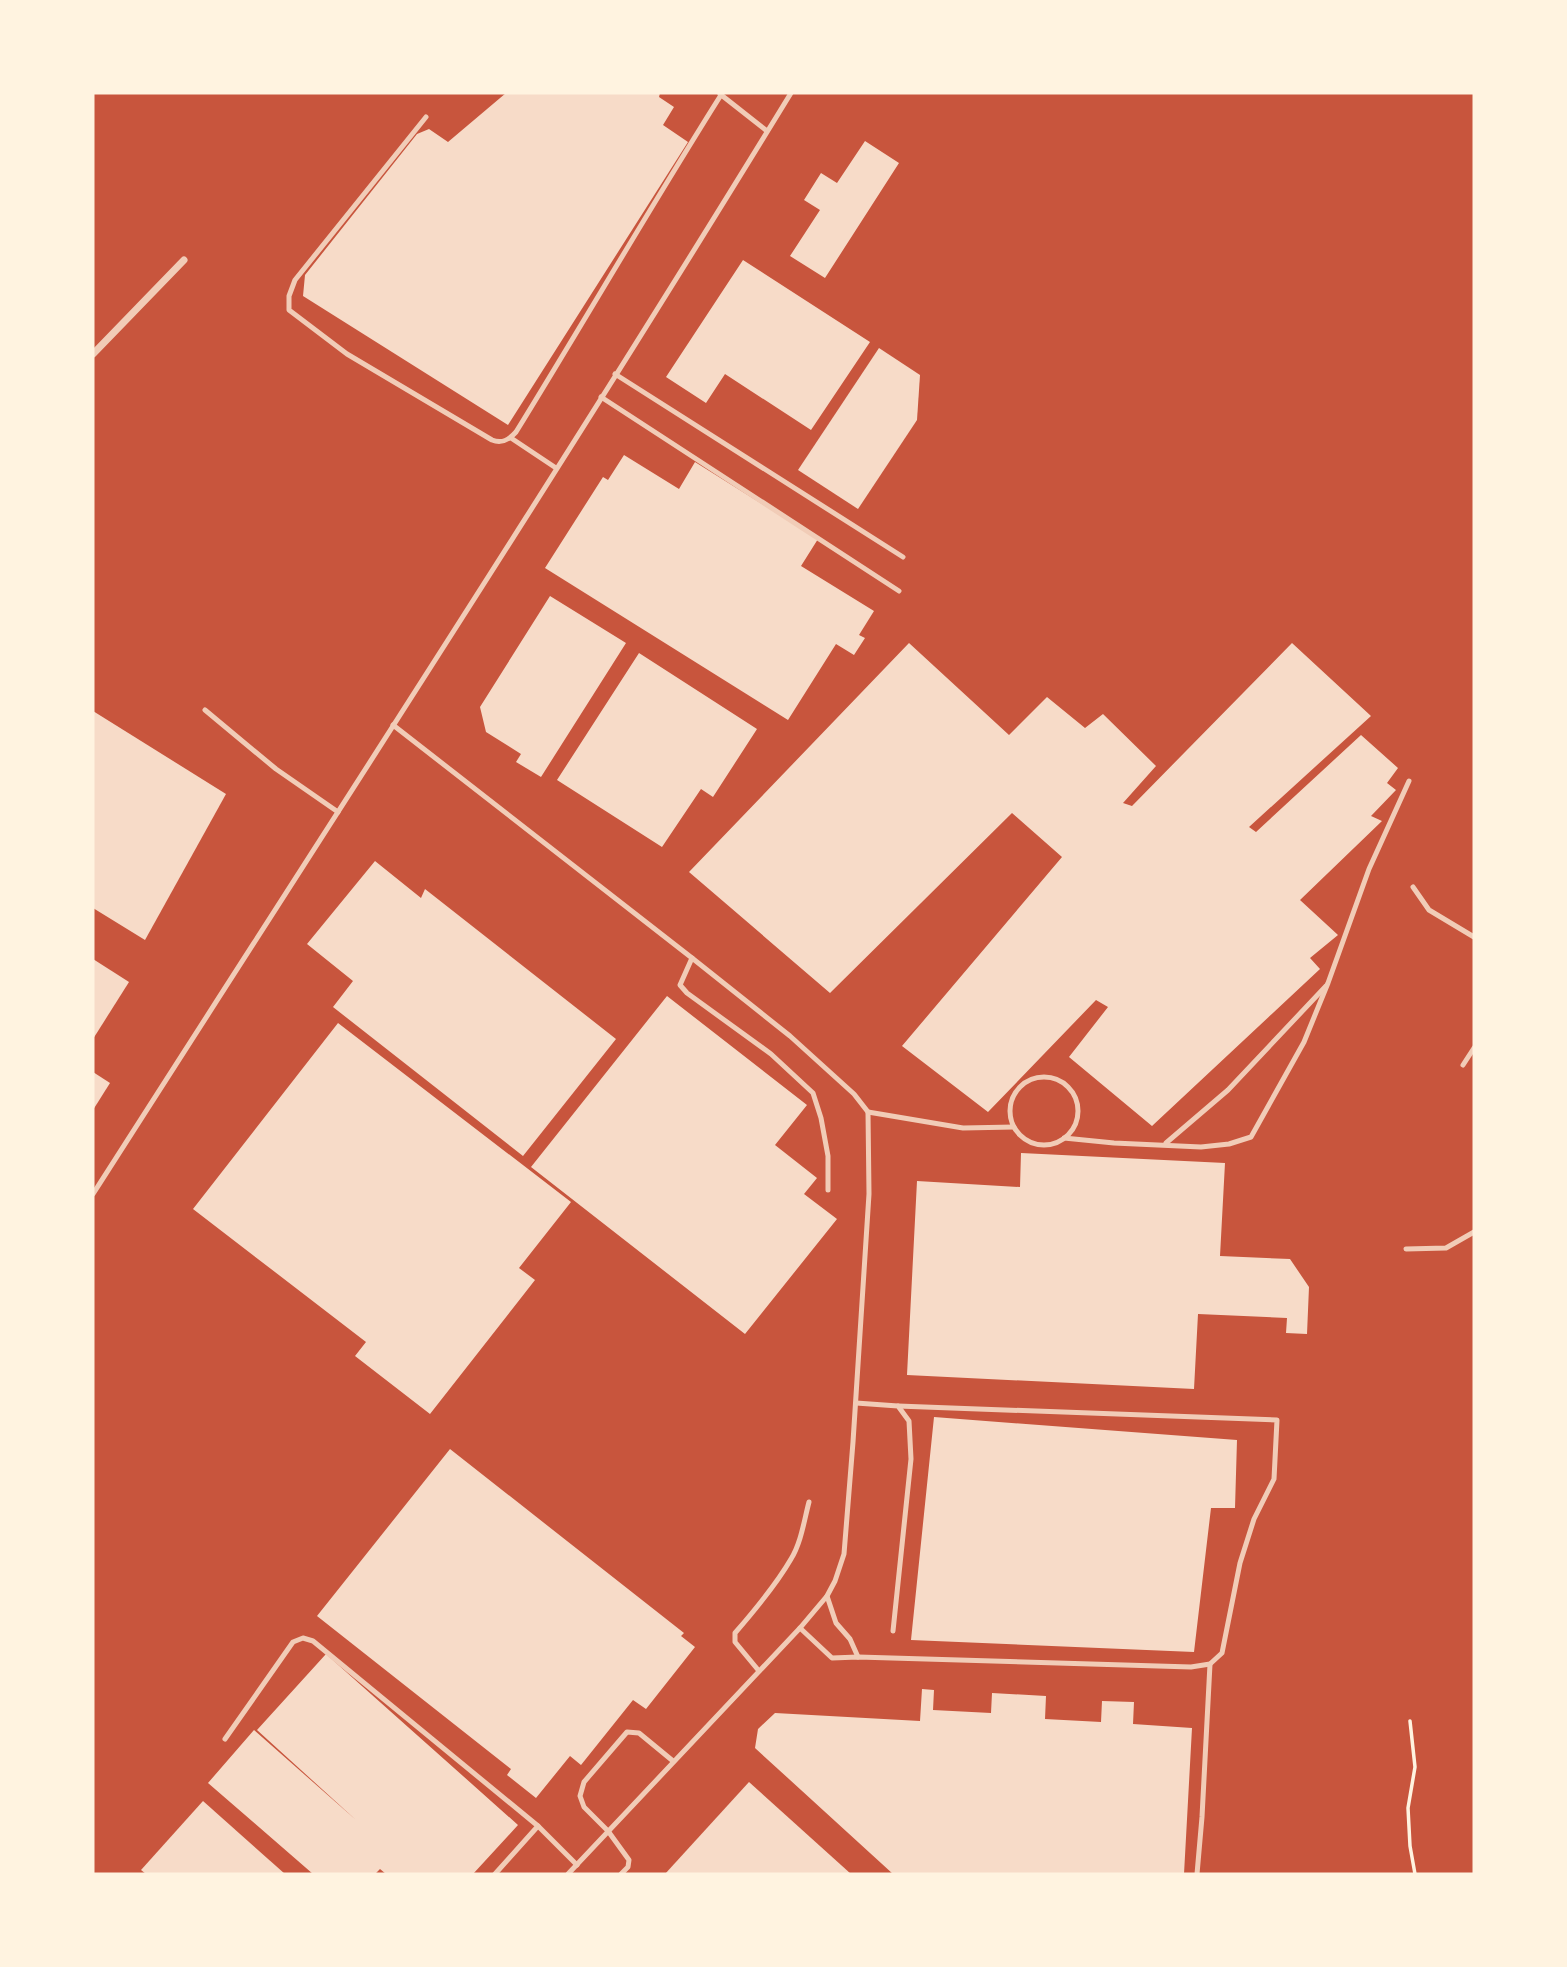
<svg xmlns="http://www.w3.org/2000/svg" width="1567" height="1967" viewBox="0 0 1567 1967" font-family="Barlow,sans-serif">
  <rect width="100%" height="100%" fill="#c8553d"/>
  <g fill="#f7dbc8">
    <polygon points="506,93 660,93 659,97 674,107 663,125 688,142 508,425 303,296 305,275 417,134 429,129 448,142"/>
    <polygon points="865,141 899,163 825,278 790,256 820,210 804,200 821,173 837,183"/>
    <polygon points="743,260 870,342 811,430 725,374 706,403 666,377"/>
    <polygon points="879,348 920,375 917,420 858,509 798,470"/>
    <polygon points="624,455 679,489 695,462 818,539 801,566 874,611 859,635 865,638 854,655 836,644 788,720 545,568 603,477 608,480"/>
    <polygon points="550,596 626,643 541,777 516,762 521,754 486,732 480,707"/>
    <polygon points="909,643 1009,735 1047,697 1085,728 1103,714 1156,766 1123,803 1132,806 1292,643 1371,716 1249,827 1256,832 1361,735 1398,768 1387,783 1396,790 1371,816 1382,821 1300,900 1338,935 1310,958 1320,969 1152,1126 1069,1057 1108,1007 1096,1000 988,1112 902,1046 1062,857 1012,813 830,993 689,872"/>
    <polygon points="639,653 757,729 713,797 701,789 662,847 557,780"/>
    <polygon points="93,711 226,794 145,940 93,908"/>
    <polygon points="375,861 421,898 425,889 616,1039 523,1156 333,1007 353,981 307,944"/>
    <polygon points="93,959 129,982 93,1039"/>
    <polygon points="667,996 807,1105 775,1145 817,1178 804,1194 837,1219 745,1334 531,1167"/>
    <polygon points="338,1023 571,1202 519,1268 535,1280 430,1414 355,1356 366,1342 193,1209"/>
    <polygon points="93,1072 110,1083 93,1110"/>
    <polygon points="1021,1153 1225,1163 1220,1256 1290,1259 1309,1287 1307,1334 1286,1333 1287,1318 1198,1314 1194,1389 907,1375 917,1181 1020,1187"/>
    <polygon points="934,1417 1237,1440 1235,1508 1211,1508 1194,1652 911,1640"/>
    <polygon points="450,1449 684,1633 681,1636 695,1647 646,1709 633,1700 581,1765 570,1756 536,1798 507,1775 511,1769 317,1616"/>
    <polygon points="326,1654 518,1825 473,1874 386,1874 380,1869 375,1874 313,1874 208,1783 254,1730 356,1820 257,1730"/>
    <polygon points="922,1689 934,1690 933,1710 991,1713 992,1693 1046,1696 1045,1719 1101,1722 1102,1701 1134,1702 1133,1724 1192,1728 1184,1874 893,1874 755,1748 758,1729 775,1713 920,1721"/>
    <polygon points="749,1782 851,1874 665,1874"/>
    <polygon points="203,1801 285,1874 146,1874 141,1870"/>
  </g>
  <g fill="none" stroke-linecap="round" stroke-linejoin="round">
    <polyline stroke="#fff3e0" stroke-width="3.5" points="1410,1721 1415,1767 1408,1808 1410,1846 1415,1874"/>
    <g stroke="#f1ccb7" stroke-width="5">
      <polyline points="720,94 767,131"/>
      <path d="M426,117l-131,163 -6,16v14l58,44 145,86c10,4 17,0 24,-8 69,-112 135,-226 205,-337"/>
      <polyline points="615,374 903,557"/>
      <polyline points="601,397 899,591"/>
      <polyline points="511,438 556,468"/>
      <polyline points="205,710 276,769 338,812"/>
      <polyline points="393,725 692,958 790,1036 854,1094 868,1112 869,1194 853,1442 844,1554 835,1581 827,1596 800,1628 568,1874"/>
      <polyline points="1413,887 1429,910 1474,937"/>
      <polyline points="692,958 680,985 687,993 771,1054 813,1093 821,1118 828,1156 828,1190"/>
      <polyline points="1463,1065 1474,1048"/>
      <circle cx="1044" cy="1111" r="34"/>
      <polyline points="868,1112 963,1128 1014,1127"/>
      <polyline points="1064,1138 1114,1143 1201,1147 1229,1144 1251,1137 1304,1042 1328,983 1369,869 1409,781"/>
      <polyline points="1166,1143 1228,1090 1326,986"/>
      <path d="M93,1194c234,-366 471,-730 698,-1101"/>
      <polyline points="1406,1249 1446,1248 1474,1232"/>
      <polyline points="856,1403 898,1406 909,1421 911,1459 893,1631"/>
      <polyline points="827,1596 836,1623 850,1639 858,1657"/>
      <polyline points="800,1628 832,1658 858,1657 1191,1667 1210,1664 1222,1653 1240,1563 1254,1519 1274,1479 1277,1420 898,1406"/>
      <path d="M759,1671l-24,-29v-9c20,-23 41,-48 56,-74 10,-16 13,-38 18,-57"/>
      <polyline points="225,1739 293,1642 303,1638 313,1641 538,1826"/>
      <polyline points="495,1874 538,1826 577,1865"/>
      <polyline points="621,1874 628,1867 629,1860 608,1831 584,1807 580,1796 584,1782 627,1732 639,1733 673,1761"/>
      <polyline points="1197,1874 1202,1817 1210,1664"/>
    </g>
    <polyline stroke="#f1ccb7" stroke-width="7" points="93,354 184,260"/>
  </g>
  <rect width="1567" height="1967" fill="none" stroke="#fff3e0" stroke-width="189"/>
</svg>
